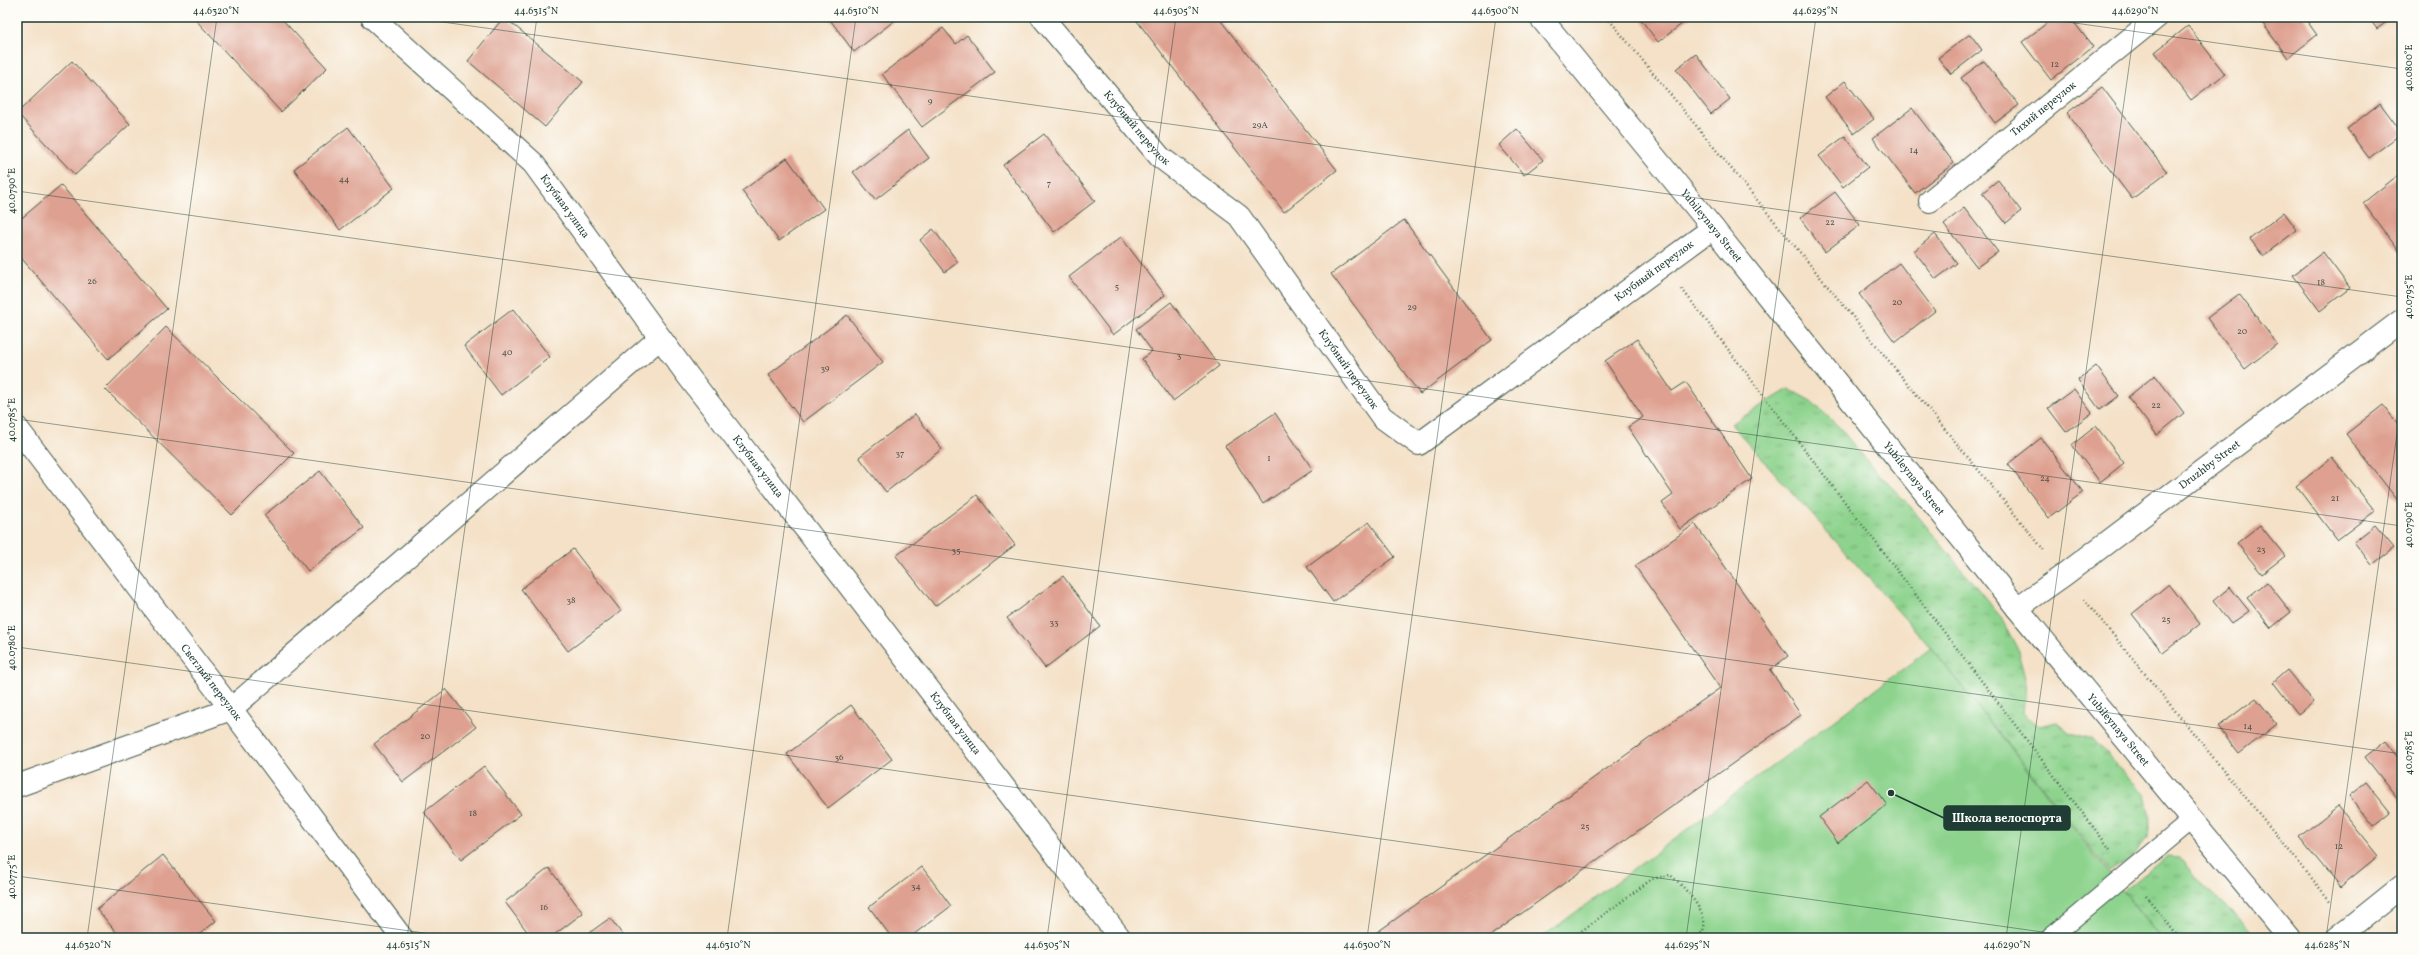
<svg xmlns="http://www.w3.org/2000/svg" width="2419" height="955" viewBox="0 0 2419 955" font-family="Vollkorn,serif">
  <defs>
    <pattern id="grass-tufts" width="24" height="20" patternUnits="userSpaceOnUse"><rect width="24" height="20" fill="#8dd38d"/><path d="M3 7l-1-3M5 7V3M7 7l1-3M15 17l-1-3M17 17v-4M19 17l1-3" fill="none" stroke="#73ac74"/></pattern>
  </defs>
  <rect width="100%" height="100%" fill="#fdfcf7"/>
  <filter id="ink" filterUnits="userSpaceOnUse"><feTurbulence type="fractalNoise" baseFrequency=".025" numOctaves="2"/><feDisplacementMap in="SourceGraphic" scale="8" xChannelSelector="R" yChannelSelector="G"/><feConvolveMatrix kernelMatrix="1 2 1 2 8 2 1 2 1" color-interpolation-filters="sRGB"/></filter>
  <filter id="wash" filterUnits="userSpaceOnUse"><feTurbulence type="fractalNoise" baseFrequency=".012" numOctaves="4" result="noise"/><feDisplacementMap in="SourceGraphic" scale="16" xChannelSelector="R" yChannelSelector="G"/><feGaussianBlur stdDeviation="0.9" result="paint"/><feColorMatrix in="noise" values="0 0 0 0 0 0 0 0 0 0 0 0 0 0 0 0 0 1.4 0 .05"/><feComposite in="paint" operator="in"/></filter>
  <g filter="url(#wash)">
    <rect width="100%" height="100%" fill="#f4e1c7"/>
    <g fill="url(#grass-tufts)" stroke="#568860">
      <polygon points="1789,389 1811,401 1838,426 1874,469 1909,505 2000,616 2017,648 2026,682 2023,713 2039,726 2057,722 2070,733 2093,739 2145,795 2150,818 2148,838 2132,858 2110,872 1931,648 1731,424"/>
      <path d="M2167,856l13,1c21,31 52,53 77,81h-96l-37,-47z"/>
    </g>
    <polygon fill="#8dd38d" stroke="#568860" points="1931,648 2160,938 1541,938"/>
    <g id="blocks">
      <g fill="#dea090">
        <polygon points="193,17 280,17 327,68 281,112"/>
        <polygon points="504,17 583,82 545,127 468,61"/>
        <polygon points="828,17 899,17 854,52"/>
        <polygon points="1134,17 1177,17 1179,20 1183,17 1218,17 1337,170 1284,212"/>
        <polygon points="1639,17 1691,17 1658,42"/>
        <polygon points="2055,17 2070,17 2093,47 2051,80 2022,42"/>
        <polygon points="2258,17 2304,17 2317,35 2288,58"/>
        <polygon points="2368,17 2393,17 2377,29"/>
        <polygon points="2188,26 2225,74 2191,100 2155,52"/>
        <polygon points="943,28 956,44 967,35 995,72 922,127 882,74"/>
        <polygon points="1970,34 1982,50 1951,74 1938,58"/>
        <polygon points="1696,54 1730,99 1711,114 1676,69"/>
        <polygon points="72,61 130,124 75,175 17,113"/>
        <polygon points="1984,61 2019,105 1995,123 1961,78"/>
        <polygon points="1845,81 1874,119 1854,134 1825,97"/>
        <polygon points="2102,87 2167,172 2132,199 2067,113"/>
        <polygon points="2380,103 2402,133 2369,158 2347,129"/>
        <polygon points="1912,108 1954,163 1915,193 1873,138"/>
        <polygon points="348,127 394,188 340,230 294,169"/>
        <polygon points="1517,129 1543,160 1524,175 1499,145"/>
        <polygon points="908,130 929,158 875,200 853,172"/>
        <polygon points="1044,134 1095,201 1054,232 1003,165"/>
        <polygon points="1845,136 1868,167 1843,187 1819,156"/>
        <polygon points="787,158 824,209 779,241 742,191"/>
        <polygon points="2402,172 2402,255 2363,203"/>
        <polygon points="1998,180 2021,211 2006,223 1982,193"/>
        <polygon points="61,185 167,309 108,359 17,253 17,222"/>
        <polygon points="1835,192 1860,225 1825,252 1800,218"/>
        <polygon points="1964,208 1998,252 1977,267 1944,224"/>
        <polygon points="2284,212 2297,230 2263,256 2250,239"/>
        <polygon points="1404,220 1492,340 1420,394 1331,274"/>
        <polygon points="933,229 958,262 945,272 920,240"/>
        <polygon points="1935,234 1957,263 1936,279 1914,251"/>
        <polygon points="1121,237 1165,295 1113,335 1069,277"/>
        <polygon points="2323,252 2350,288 2320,311 2293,275"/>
        <polygon points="1899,263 1935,311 1895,342 1859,294"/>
        <polygon points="2239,294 2277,344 2245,369 2207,318"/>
        <polygon points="1171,302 1219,366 1173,401 1142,359 1152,351 1136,329"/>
        <polygon points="513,309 550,357 501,395 464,346"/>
        <polygon points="847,315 883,362 803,422 768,375"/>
        <polygon points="166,327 294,453 232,515 105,389"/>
        <polygon points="1637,339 1672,391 1686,382 1752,479 1680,529 1662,503 1673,495 1628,427 1643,417 1605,361"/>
        <polygon points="2096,366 2119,396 2100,410 2078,380"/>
        <polygon points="2155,375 2184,413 2157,435 2128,397"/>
        <polygon points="2074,389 2092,413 2066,432 2048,408"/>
        <polygon points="2383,405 2402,429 2402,506 2346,434"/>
        <polygon points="1275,413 1313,470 1263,504 1225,446"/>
        <polygon points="915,414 942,449 886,492 859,457"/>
        <polygon points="2096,426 2124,463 2100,482 2072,445"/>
        <polygon points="2041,438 2083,492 2049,518 2008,464"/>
        <polygon points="2332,457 2375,511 2337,540 2296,486"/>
        <polygon points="320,471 364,528 308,571 264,515"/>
        <polygon points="977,495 1015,545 935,606 896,556"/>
        <polygon points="1369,522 1395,557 1333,602 1307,567"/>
        <polygon points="1695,524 1788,656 1770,670 1801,715 1487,938 1369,938 1720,688 1635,566"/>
        <polygon points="2260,525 2285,556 2262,574 2237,543"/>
        <polygon points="2375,525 2394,548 2372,565 2354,542"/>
        <polygon points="573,549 621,611 568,651 521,589"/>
        <polygon points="1063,576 1100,626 1045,668 1007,618"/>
        <polygon points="2267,582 2291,612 2271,628 2247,598"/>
        <polygon points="2169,584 2200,624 2163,653 2132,614"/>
        <polygon points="2230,587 2249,611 2231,624 2213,601"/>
        <polygon points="2287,670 2313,702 2298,714 2273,682"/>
        <polygon points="446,689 476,727 403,782 374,744"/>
        <polygon points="2256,698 2277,724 2239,754 2218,727"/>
        <polygon points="851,705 892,759 828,808 787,754"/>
        <polygon points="2385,741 2402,763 2402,804 2365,757"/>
        <polygon points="484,766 521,814 461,860 424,812"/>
        <polygon points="1868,780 1887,805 1838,843 1819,817"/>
        <polygon points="2366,782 2391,813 2374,827 2349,796"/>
        <polygon points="2338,806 2378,856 2340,887 2299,837"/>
        <polygon points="163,855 216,921 195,938 121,938 97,909"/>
        <polygon points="922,867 951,906 909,938 892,938 869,907"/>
        <polygon points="549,868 583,913 550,938 532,938 505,902"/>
        <polygon points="610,918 625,938 582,938"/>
      </g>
    </g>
  </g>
  <g filter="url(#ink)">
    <use href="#blocks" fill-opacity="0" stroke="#3f564a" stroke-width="1"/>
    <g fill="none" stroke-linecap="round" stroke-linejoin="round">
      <defs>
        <polyline id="service" points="2050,938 2192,820"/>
        <g id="minor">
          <path id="s1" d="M372,17l161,146 155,213 432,562"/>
          <path id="s2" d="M1042,17l118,140 79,59 143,201 37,27 294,-216"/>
          <path id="s3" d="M1930,201l227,-184"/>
          <path id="s4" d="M17,428l214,281 171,229"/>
          <path id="s5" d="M2017,608l47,-33 338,-255"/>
          <polyline points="17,786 231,709 660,338"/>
          <polyline points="2337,938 2402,886"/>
        </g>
        <g id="tertiary">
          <path id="s6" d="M1540,17l173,211 304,380 273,330"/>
        </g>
      </defs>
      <use href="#service" stroke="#3f564a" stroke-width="20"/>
      <use href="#minor" stroke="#3f564a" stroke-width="24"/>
      <use href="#tertiary" stroke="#3f564a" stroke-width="24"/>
      <g stroke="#3f564a" stroke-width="2.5" stroke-dasharray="1 3" stroke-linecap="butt">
        <polyline points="1607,17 2044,550"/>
        <polyline points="1682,289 2110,849"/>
        <polyline points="2084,599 2331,902"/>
        <polyline points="2146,896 2179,938"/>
        <path d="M1572,938l80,-59 18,-4c11,8 43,42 32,57 -1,2 -5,4 -7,6"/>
      </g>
      <use href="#service" stroke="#fff" stroke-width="18"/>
      <use href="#minor" stroke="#fff" stroke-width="22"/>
      <use href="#tertiary" stroke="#fff" stroke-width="22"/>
    </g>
  </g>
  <path fill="none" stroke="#1f3d34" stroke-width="1" stroke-opacity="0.45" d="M407,17l1995,280M2032,17l370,52M17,191l2385,335M17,419l2385,335M17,647l2068,291M17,876l443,62M87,938l130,-921M407,938l130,-921M727,938l129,-921M1047,938l129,-921M1367,938l129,-921M1686,938l130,-921M2006,938l130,-921M2326,938l76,-540"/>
  <g text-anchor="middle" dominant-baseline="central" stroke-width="3" stroke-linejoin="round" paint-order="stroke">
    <g font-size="9" fill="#4f564b">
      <text x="2055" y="64">12</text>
      <text x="930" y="101">9</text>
      <text x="1260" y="125">29А</text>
      <text x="1914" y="150">14</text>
      <text x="344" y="179">44</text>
      <text x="1049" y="183">7</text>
      <text x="1830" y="222">22</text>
      <text x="92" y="281">26</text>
      <text x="2321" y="282">18</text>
      <text x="1117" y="286">5</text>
      <text x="1897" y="302">20</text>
      <text x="1412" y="307">29</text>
      <text x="2242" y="331">20</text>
      <text x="507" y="352">40</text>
      <text x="1179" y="355">3</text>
      <text x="825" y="368">39</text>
      <text x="2156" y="405">22</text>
      <text x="900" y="453">37</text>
      <text x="1269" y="458">1</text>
      <text x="2045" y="478">24</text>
      <text x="2335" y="498">21</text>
      <text x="2261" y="549">23</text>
      <text x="956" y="550">35</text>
      <text x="571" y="600">38</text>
      <text x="2166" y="619">25</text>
      <text x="1054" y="622">33</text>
      <text x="2248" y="726">14</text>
      <text x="425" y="736">20</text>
      <text x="839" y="757">36</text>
      <text x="473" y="813">18</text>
      <text x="1585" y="826">25</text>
      <text x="2339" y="846">12</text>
      <text x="916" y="886">34</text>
      <text x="544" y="907">16</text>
    </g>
    <g font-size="11" fill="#1f3d34" stroke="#fdfcf7">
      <text stroke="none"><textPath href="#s3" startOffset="146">Тихий переулок</textPath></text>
      <text stroke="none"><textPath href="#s2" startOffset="146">Клубный переулок</textPath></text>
      <text stroke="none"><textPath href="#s1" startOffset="271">Клубная улица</textPath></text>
      <text stroke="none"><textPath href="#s6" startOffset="270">Yubileynaya Street</textPath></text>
      <text stroke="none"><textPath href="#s2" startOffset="866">Клубный переулок</textPath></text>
      <text stroke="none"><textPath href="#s2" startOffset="470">Клубный переулок</textPath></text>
      <text stroke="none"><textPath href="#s5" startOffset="240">Druzhby Street</textPath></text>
      <text stroke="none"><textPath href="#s1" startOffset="595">Клубная улица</textPath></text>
      <text stroke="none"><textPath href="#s6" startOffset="594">Yubileynaya Street</textPath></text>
      <text stroke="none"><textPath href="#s4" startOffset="320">Светлый переулок</textPath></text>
      <text stroke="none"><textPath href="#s1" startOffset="919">Клубная улица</textPath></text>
      <text stroke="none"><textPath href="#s6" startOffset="918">Yubileynaya Street</textPath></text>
    </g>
  </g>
  <path fill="none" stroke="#1f3d34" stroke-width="1.5" d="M1891 793L1944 818"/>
  <circle fill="#1f3d34" stroke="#fdfcf7" stroke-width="1.5" cx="1891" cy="793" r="4"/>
  <rect fill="#1f3d34" stroke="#1f3d34" stroke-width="1.5" x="1944" y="806" width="126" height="24" rx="4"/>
  <g font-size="12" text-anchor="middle" font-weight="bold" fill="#fff">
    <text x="2007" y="822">Школа велоспорта</text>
  </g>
  <rect width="2419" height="955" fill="none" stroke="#fdfcf7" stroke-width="44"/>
  <rect x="22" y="22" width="2375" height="911" fill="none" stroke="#1f3d34" stroke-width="1.5"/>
  <g font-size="10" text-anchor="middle" fill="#1f3d34">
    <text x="216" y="14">44.6320°N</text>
    <text x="536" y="14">44.6315°N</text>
    <text x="856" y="14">44.6310°N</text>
    <text x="1176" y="14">44.6305°N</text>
    <text x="1495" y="14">44.6300°N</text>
    <text x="1815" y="14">44.6295°N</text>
    <text x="2135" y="14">44.6290°N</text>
    <text transform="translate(2408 68) rotate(-90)" y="4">40.0800°E</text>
    <text transform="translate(11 191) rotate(-90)" y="4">40.0790°E</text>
    <text transform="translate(2408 297) rotate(-90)" y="4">40.0795°E</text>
    <text transform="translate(11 420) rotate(-90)" y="4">40.0785°E</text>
    <text transform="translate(2408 525) rotate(-90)" y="4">40.0790°E</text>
    <text transform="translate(11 648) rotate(-90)" y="4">40.0780°E</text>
    <text transform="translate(2408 753) rotate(-90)" y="4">40.0785°E</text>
    <text transform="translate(11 877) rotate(-90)" y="4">40.0775°E</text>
    <text x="88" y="948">44.6320°N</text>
    <text x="408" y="948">44.6315°N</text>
    <text x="728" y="948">44.6310°N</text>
    <text x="1047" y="948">44.6305°N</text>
    <text x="1367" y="948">44.6300°N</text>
    <text x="1687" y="948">44.6295°N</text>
    <text x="2007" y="948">44.6290°N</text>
    <text x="2327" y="948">44.6285°N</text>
  </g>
</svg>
